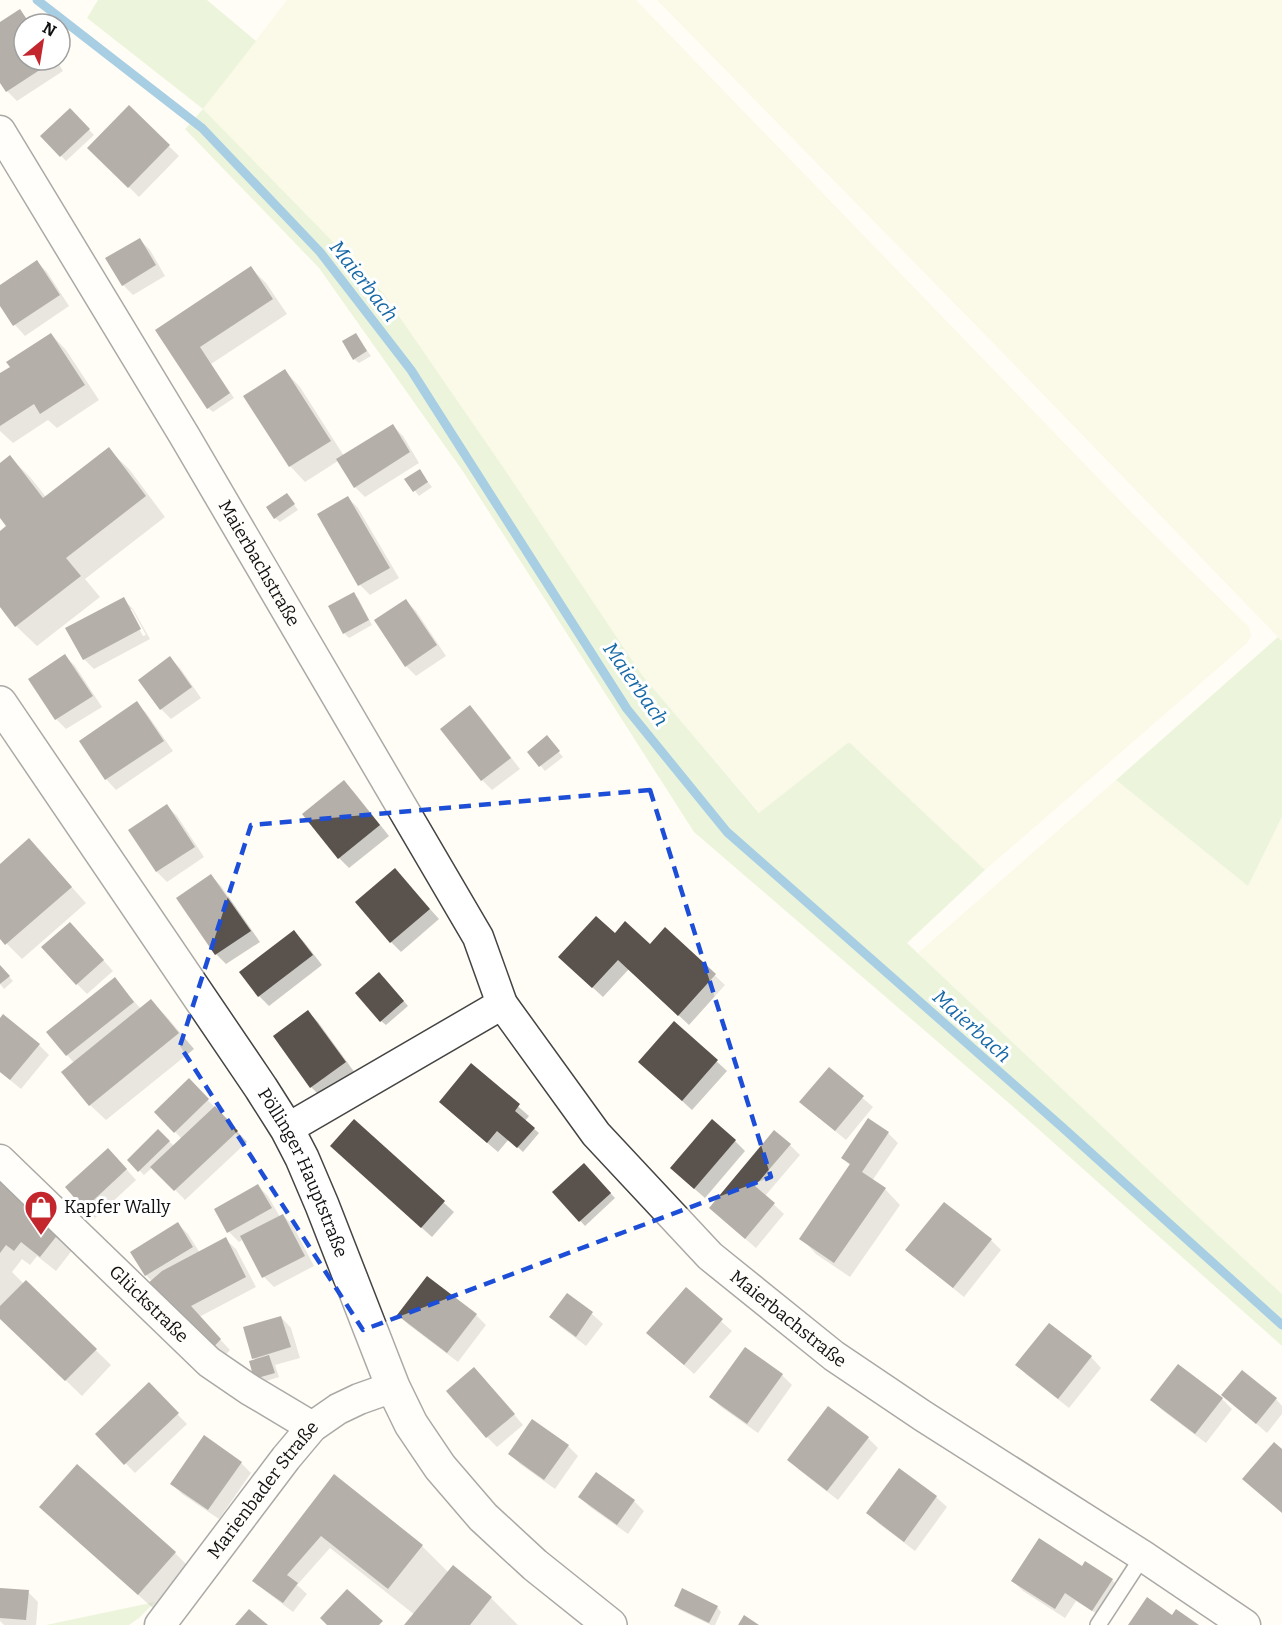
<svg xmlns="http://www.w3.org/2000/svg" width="1282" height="1625" viewBox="0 0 1282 1625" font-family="Bitter,serif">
  <rect width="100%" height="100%" fill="#fffdf5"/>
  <g fill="#f6f3d4">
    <polygon points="287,0 636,0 1133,514 1249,627 1251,636 1247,643 985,870 849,742 760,813 642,675 509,476 203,109"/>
    <polygon points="657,0 1282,0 1282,641 1000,350"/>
    <polygon points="1116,780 1248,886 1282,817 1282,1294 1205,1223 918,953"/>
  </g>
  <g fill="#d5ebbd">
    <polygon points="98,0 207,0 256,41 203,109 383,293 509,476 642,675 759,813 849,742 985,870 907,943 1205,1223 1282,1294 1282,1346 1010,1104 694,832 464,473 319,268 185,129 203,109 87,18"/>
    <polygon points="1278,637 1282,641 1282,817 1248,886 1116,780"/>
    <polygon points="155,1602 139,1618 129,1625 46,1625"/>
  </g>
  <g fill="#0003" fill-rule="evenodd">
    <polygon points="19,11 31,24 24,24 24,60 56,60 63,71 17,101 7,91 0,80 0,24"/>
    <polygon points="129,107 179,156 139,197 89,148"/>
    <polygon points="70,110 94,135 66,161 42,136"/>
    <polygon points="140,240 150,250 165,276 133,295 123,285"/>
    <polygon points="37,262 47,272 69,306 25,336 15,325 0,303 0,287"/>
    <polygon points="251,268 266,283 287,314 211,364 234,398 213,412 208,408 157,330"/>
    <polygon points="51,334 66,350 99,400 57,428 48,420 13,443 0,431 0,375 12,367"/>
    <polygon points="356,335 371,356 359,363 354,359"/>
    <polygon points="285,371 300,387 344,456 393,426 403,436 419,463 365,497 355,487 338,461 305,482 290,466"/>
    <polygon points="108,449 129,469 165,517 85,579 100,597 37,646 16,626 0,605 0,533 8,526 0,515 0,465 10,457 30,477 46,497"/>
    <polygon points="419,471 432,487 419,496 406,479"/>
    <polygon points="348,498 358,508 399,578 370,595 360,585"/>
    <polygon points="291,500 298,510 280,522 275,518"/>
    <polygon points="353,594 358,598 372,625 349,638 344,633"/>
    <path d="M123,599l10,10 17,30 -56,30 -10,-10zM128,609h4l14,26 -3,1z"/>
    <polygon points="406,601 416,611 446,656 416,676 406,666"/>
    <polygon points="65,656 75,666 102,707 66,729 56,719 30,679"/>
    <polygon points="170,658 180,668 201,698 171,719 161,709 140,680"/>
    <polygon points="137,703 147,714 173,751 116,790 106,779 81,742"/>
    <polygon points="470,707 480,717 520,769 492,790 482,780"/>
    <polygon points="549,740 563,757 545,771 529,752"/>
    <polygon points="344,782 354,792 389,836 349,868 339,858"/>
    <polygon points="167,806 177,816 204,857 167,882 157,872 130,830"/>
    <polygon points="44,856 86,903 22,959 0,937 0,866"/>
    <polygon points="395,870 439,919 401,952 391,942"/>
    <polygon points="211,876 221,886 260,942 226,964 216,954"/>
    <polygon points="294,932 304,942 322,965 269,1006 259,996"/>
    <polygon points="80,934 113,971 87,994 77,984"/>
    <polygon points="615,935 650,946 691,953 725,985 689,1025 629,969 603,997 570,967"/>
    <polygon points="0,966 13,981 4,989 0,984"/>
    <polygon points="384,978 408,1006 386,1025 381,1021"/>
    <polygon points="114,979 141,1009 151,1001 166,1016 194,1049 106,1120 90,1105 63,1072 74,1063 48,1033"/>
    <polygon points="308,1012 318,1022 355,1073 321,1097 311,1087"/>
    <polygon points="0,1020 39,1045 49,1055 21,1089 0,1072"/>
    <polygon points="675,1023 727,1071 692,1110 650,1072"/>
    <polygon points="472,1066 529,1116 525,1121 539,1133 523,1152 509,1139 498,1152 451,1112"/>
    <polygon points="829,1069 873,1107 846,1140 812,1112"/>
    <polygon points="189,1080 247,1142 185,1200 153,1167 144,1175 129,1160 158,1131 174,1146 182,1139 156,1112"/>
    <polygon points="869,1120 888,1133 898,1143 872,1181 885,1189 900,1205 850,1277 816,1254 801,1238 850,1165 843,1158"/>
    <polygon points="354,1121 454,1212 432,1237 342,1156"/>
    <polygon points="735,1141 745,1151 705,1198 682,1178"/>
    <polygon points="790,1145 800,1155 765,1196 784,1214 756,1248 721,1218"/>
    <polygon points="118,1160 136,1180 95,1218 85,1208"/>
    <polygon points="584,1165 615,1198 585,1226 554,1192"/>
    <polygon points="0,1182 77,1244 56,1271 37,1256 30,1265 22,1259 12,1272 24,1284 26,1282 111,1365 82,1396 0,1317"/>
    <polygon points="258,1186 268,1196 280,1217 283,1215 293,1226 314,1266 274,1287 264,1277 244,1239 239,1242 229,1232"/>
    <polygon points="178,1224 188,1234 200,1253 225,1239 236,1249 256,1287 199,1317 230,1350 221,1360 146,1275"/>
    <polygon points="991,1240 1001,1250 964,1297 918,1260"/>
    <polygon points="686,1290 732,1331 694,1374 659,1343"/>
    <polygon points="567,1295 592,1314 603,1324 586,1346 561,1327 551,1317"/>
    <polygon points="399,1315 476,1315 486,1325 458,1362 409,1325"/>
    <polygon points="281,1317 291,1328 300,1358 275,1365 279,1377 260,1383 256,1378 256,1361 253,1358"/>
    <polygon points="1091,1357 1101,1368 1069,1408 1027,1375 1017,1365"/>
    <polygon points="782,1375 792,1385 758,1433 721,1407 711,1397"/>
    <polygon points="484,1379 523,1425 497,1447 487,1437"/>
    <polygon points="149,1385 187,1424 135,1473 97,1434"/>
    <polygon points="1223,1395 1276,1399 1282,1406 1282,1414 1267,1433"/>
    <polygon points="1222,1399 1232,1409 1206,1443 1162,1410 1152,1400"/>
    <polygon points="829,1408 868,1438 878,1448 838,1500 799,1470 789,1460"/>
    <polygon points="568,1446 578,1456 555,1489 520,1464 510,1454"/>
    <polygon points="241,1463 251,1473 219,1519 182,1494 172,1484"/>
    <polygon points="899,1470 936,1497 947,1507 915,1551 878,1523 868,1513"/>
    <polygon points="580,1497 634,1501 644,1511 628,1534 590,1507"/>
    <polygon points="41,1507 175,1553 190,1568 154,1609 56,1522"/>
    <polygon points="300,1520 422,1546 449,1573 453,1567 491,1598 518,1625 406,1625 415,1615 330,1548 297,1585 307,1594 293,1612 264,1590 254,1580"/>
    <polygon points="1081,1567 1112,1580 1117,1585 1097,1614 1076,1601 1065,1618 1023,1591 1013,1581"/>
    <polygon points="0,1589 28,1592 38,1602 36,1625 4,1625 0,1621"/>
    <polygon points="675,1606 717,1607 721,1612 715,1625 711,1625 680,1610"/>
  </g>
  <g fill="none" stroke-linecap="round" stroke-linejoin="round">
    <polyline stroke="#3f96cf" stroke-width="9" points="37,0 202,128 320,252 411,370 627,709 727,832 1062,1127 1282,1325"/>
  </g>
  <g fill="#5a524d">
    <polygon points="20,9 30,24 24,24 24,60 55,60 6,92 0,83 0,22"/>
    <polygon points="129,105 170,145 128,188 87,148"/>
    <polygon points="70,108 90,129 60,157 40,136"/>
    <polygon points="140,238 156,265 122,286 105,258"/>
    <polygon points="37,260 60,295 13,326 0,306 0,285"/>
    <polygon points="251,266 273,299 200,347 230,393 207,409 155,330"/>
    <polygon points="51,333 85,385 40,414 34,404 0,426 0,373 10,367 6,362"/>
    <polygon points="356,333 367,351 353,360 342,341"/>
    <polygon points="285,369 331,441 289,467 243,396"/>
    <polygon points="393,424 410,452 354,488 336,459"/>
    <polygon points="109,447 146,496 66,558 81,576 15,627 0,607 0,531 6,526 0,518 0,463 10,455 43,498"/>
    <polygon points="420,469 428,482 413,492 404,479"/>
    <polygon points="287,493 295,504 274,519 266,507"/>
    <polygon points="348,496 390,568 358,586 317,514"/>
    <polygon points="354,592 369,620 343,634 328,606"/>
    <polygon points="124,597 141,629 83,660 65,628"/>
    <polygon points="406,599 437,645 405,667 374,620"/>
    <polygon points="65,654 93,696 55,720 28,679"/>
    <polygon points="170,656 192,687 160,710 138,680"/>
    <polygon points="137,701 164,741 105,780 79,741"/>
    <polygon points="470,705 511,758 481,781 440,729"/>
    <polygon points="547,735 560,751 539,767 527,752"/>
    <polygon points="344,780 380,825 338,859 302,814"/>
    <polygon points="167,804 195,847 156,872 128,830"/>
    <polygon points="29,838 72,887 5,945 0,939 0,864"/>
    <polygon points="395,868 430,909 390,943 355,902"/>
    <polygon points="211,874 251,931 215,955 176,898"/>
    <polygon points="596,916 615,933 625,921 650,944 665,927 716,974 678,1016 618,960 592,988 558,957"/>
    <polygon points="70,922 104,960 76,985 41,947"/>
    <polygon points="294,930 313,955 258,997 239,972"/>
    <polygon points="0,965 10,976 0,984"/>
    <polygon points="379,972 404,1001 380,1022 355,993"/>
    <polygon points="115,977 134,1002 66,1056 46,1032"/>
    <polygon points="151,999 179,1033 89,1106 61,1072"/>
    <polygon points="308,1010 346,1062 310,1088 273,1036"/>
    <polygon points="3,1014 40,1044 10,1080 0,1072 0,1018"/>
    <polygon points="674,1021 718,1060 682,1101 638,1062"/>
    <polygon points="471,1063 520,1104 515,1111 535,1128 517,1148 497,1131 487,1143 439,1102"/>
    <polygon points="829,1067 864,1096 835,1131 799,1102"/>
    <polygon points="189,1078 209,1099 174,1133 154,1112"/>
    <polygon points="215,1106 238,1131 174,1191 150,1167"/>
    <polygon points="868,1118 889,1132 862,1172 886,1188 834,1263 799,1239 850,1164 841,1158"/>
    <polygon points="354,1119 445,1201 421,1228 330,1146"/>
    <polygon points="712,1119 736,1140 694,1189 670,1168"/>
    <polygon points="158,1129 170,1141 138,1172 127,1160"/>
    <polygon points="774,1130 791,1144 755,1186 775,1203 745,1239 709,1208"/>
    <polygon points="108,1148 127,1169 84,1209 65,1187"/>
    <polygon points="584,1163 611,1193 579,1222 552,1192"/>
    <polygon points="0,1180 63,1228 40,1257 21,1242 14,1251 6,1245 0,1253"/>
    <polygon points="258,1184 272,1208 227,1233 214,1209"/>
    <polygon points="944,1202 992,1239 953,1288 905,1250"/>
    <polygon points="283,1214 305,1256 262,1278 240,1236"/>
    <polygon points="178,1222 193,1247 145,1276 130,1252"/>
    <polygon points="226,1237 246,1277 191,1306 221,1339 210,1351 146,1285 162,1271"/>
    <polygon points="427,1276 477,1314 447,1353 397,1315"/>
    <polygon points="26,1280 97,1349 65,1381 0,1319 0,1306"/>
    <polygon points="686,1287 723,1319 684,1365 646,1333"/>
    <polygon points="567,1293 593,1312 576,1337 549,1317"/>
    <polygon points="281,1316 291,1347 252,1359 243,1327"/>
    <polygon points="1049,1323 1092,1356 1058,1399 1015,1365"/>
    <polygon points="745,1347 783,1374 747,1424 709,1397"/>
    <polygon points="269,1355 275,1373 254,1379 249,1361"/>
    <polygon points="1178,1364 1223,1398 1195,1434 1150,1400"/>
    <polygon points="474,1367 515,1414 486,1438 446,1391"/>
    <polygon points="1242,1370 1277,1398 1256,1424 1221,1395"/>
    <polygon points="149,1382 179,1413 124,1465 95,1434"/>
    <polygon points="828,1406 869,1437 827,1491 787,1460"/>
    <polygon points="532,1419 569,1445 544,1480 508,1454"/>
    <polygon points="204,1435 242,1462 208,1510 170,1484"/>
    <polygon points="1274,1442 1282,1449 1282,1513 1242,1479"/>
    <polygon points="77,1464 176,1552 138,1595 39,1507"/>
    <polygon points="899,1468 937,1496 904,1542 866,1513"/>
    <polygon points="596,1472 635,1500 617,1525 578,1497"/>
    <polygon points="334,1474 423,1545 388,1589 321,1536 287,1575 298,1583 283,1603 252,1581"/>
    <polygon points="1039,1538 1082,1566 1085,1561 1113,1579 1092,1611 1065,1593 1055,1609 1011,1581"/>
    <polygon points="453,1565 492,1597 470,1625 404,1625"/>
    <polygon points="0,1588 29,1590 26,1620 0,1618"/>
    <polygon points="682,1588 718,1606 709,1623 674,1606"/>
    <polygon points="347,1589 383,1621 379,1625 327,1625 320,1618"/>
    <polygon points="1147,1597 1172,1615 1176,1609 1199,1625 1128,1625"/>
    <polygon points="249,1609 268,1625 235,1625"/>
    <polygon points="744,1615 759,1625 738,1625"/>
  </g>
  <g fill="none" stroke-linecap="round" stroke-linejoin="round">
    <defs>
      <polyline id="service" points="1098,1625 1143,1556"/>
      <g id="minor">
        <path id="s1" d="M0,131l184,304 294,502 24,67 94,130 114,122 124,100 89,60 220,140 102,69"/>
        <polyline points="287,1129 502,1004"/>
        <path id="s2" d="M0,1160l209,202 41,28 62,37"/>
        <path id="s3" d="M160,1625l126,-167 26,-31 26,-18 21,-10 34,-12"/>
      </g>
      <g id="tertiary">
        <path id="s4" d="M0,703l261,385 26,41 15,29 20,47 71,182 18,37 29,43 43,50 52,48 75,60"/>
      </g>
    </defs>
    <use href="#service" stroke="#444" stroke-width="18"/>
    <use href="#minor" stroke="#444" stroke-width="33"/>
    <use href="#tertiary" stroke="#444" stroke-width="36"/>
    <use href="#service" stroke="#fff" stroke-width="15"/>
    <use href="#minor" stroke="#fff" stroke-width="30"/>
    <use href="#tertiary" stroke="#fff" stroke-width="33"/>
  </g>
  <path d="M0 0H1282V1625H0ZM650,790l121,387 -408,153 -183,-284 71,-221z" fill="#fffdf5" fill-opacity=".55" fill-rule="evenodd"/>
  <path fill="none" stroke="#1d4ed8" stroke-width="4.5" stroke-dasharray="12 8" stroke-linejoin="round" d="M650,790l121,387 -408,153 -183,-284 71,-221z"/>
  <defs>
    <symbol id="shop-pin" viewBox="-11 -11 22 30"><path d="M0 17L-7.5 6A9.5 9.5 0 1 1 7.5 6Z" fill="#c4262e" stroke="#fff"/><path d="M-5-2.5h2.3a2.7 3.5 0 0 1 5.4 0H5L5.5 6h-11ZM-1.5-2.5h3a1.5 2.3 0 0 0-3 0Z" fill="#fff"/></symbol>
  </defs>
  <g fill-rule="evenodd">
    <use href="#shop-pin" x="22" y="1188" width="38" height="52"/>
  </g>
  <g text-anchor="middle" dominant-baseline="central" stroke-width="6" stroke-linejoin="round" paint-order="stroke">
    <g font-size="18" fill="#111" stroke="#fff">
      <text stroke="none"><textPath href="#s1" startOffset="504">Maierbachstraße</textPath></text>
      <text stroke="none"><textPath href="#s4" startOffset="560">Pöllinger Hauptstraße</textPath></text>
      <text stroke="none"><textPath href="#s2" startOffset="207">Glückstraße</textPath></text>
      <text stroke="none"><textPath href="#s1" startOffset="1436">Maierbachstraße</textPath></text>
      <text stroke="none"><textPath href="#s3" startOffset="170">Marienbader Straße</textPath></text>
    </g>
    <g font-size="18" fill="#111" stroke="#fff" text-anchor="start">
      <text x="64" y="1207">Kapfer Wally</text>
    </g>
    <g font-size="20" font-style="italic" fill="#1768a6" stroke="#fff">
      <text transform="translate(364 281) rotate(52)">Maierbach</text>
      <text transform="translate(636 684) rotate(55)">Maierbach</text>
      <text transform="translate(972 1026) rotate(42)">Maierbach</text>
    </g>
  </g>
  <g transform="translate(42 42) rotate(30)"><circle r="28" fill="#ffffff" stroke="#a0a0a0" stroke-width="1.5"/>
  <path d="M0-4.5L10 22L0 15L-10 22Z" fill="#c4262e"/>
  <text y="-9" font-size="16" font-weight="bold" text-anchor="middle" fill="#111111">N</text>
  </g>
</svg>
